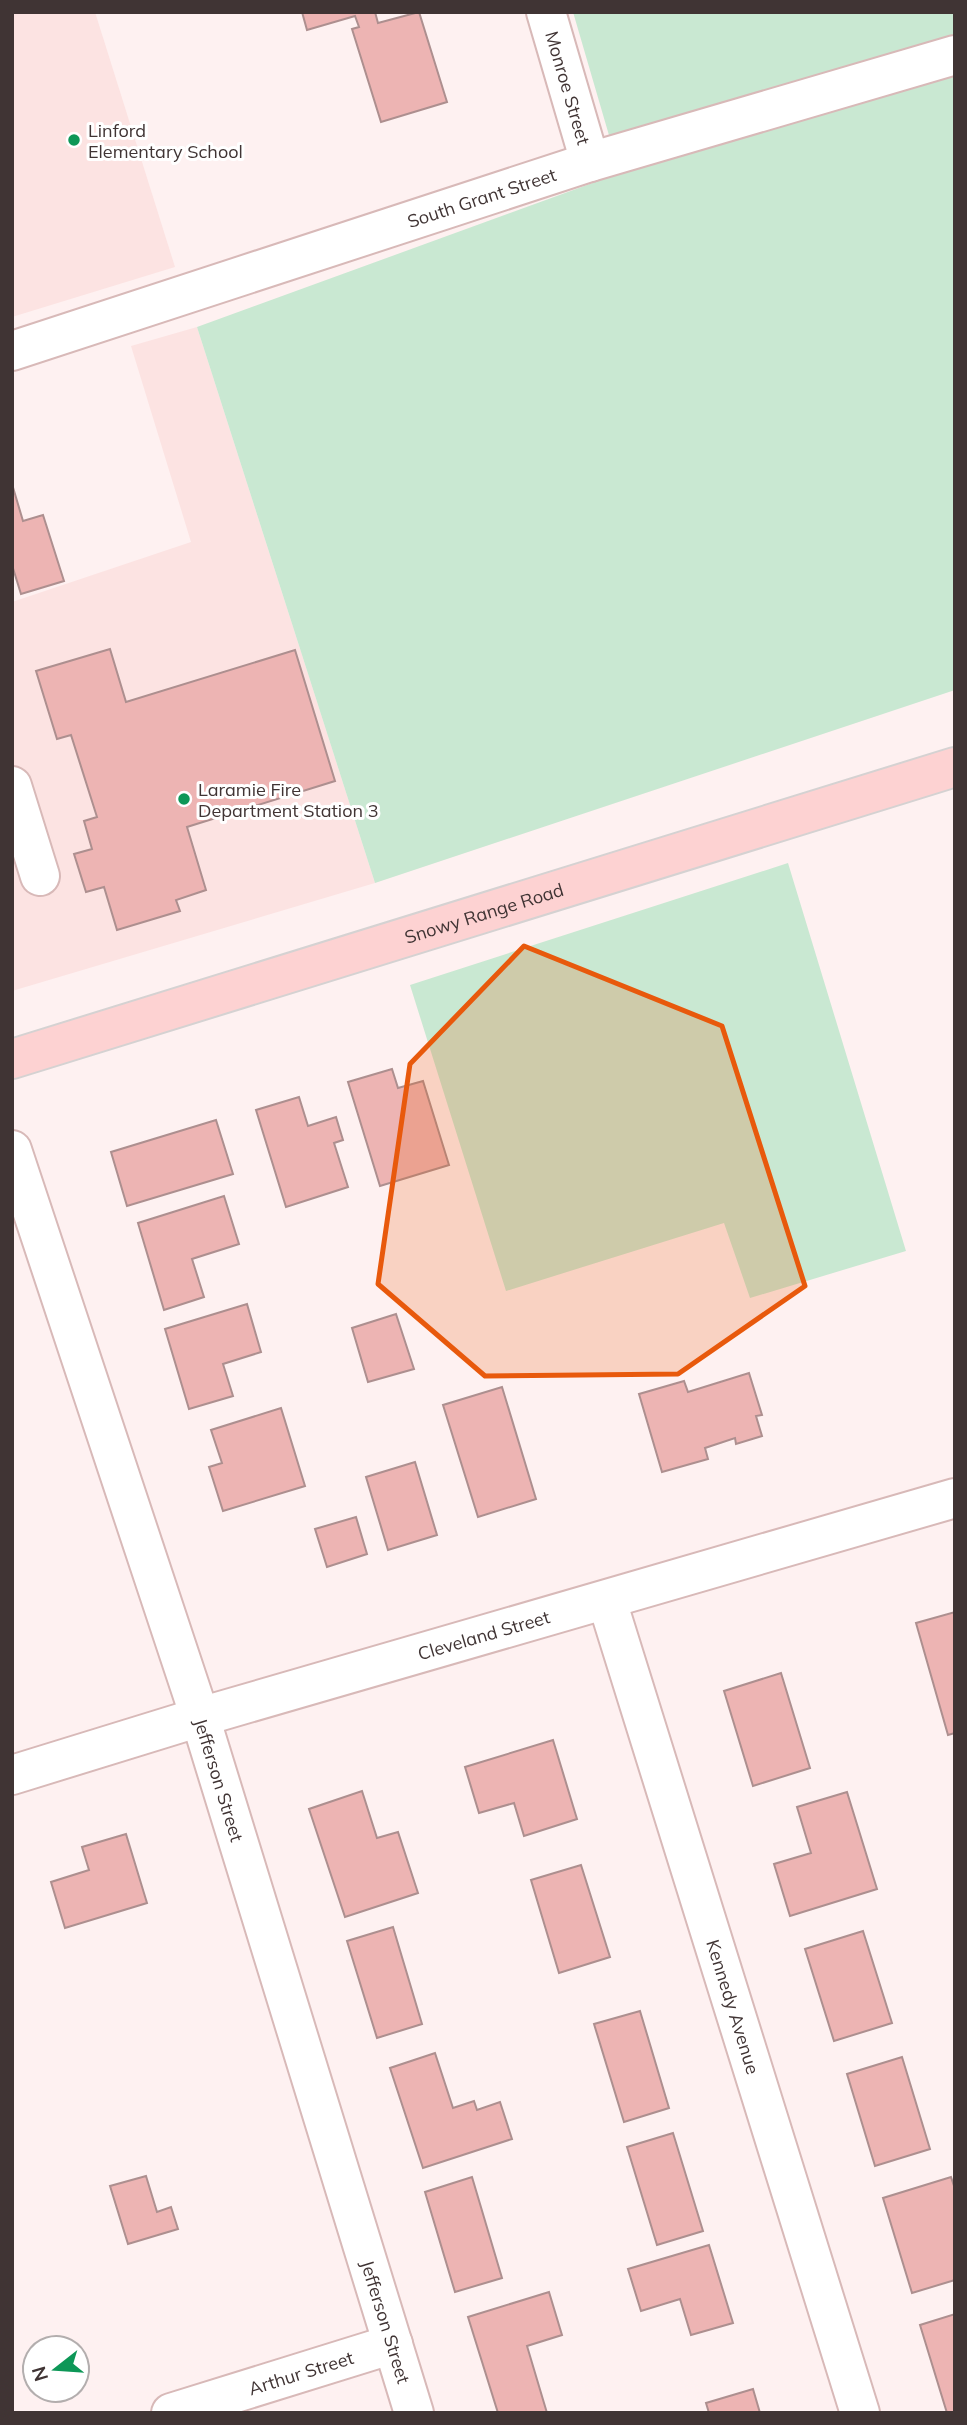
<svg xmlns="http://www.w3.org/2000/svg" width="967" height="2425" font-family="Mulish,sans-serif">
	<style>
		.built { fill: #fce3e2 }
		.green { fill: #c9e8d2 }
		.building { fill: #edb4b3; stroke: #ad8f8f; stroke-width: 2 }
		.lines { fill: none; stroke-linecap: round; stroke-linejoin: round }
		.minor-casing { stroke: #d8b9b8; stroke-width: 42 }
		.major-casing { stroke: #d5d2d2; stroke-width: 42 }
		.minor { stroke: #fff; stroke-width: 38 }
		.major { stroke: #fdd2d2; stroke-width: 38 }
		.marked { fill: #e8590c; fill-opacity: 0.2; stroke: #e8590c; stroke-width: 5; stroke-linejoin: round }
		.poi-dot { fill: #0d9757; stroke: #fff; stroke-width: 2.5 }
		.labels { text-anchor: middle; dominant-baseline: central; stroke-width: 6; stroke-linejoin: round; paint-order: stroke }
		.street-label { font-size: 18px; fill: #403434; stroke: #fff }
		.poi-label { font-size: 18px; fill: #403434; stroke: #fff; text-anchor: start }
	</style>
	<rect width="100%" height="100%" fill="#fef1f1"/>
	<g class="built">
		<polygon points="12,12 95,12 175,267 12,317"/>
		<polygon points="197,327 375,883 12,991 12,602 191,542 131,346"/>
	</g>
	<g class="green">
		<polygon points="573,12 955,12 955,690 375,883 197,327 620,173"/>
		<polygon points="788,863 906,1251 750,1298 724,1223 506,1291 410,985"/>
	</g>
	<g class="building">
		<polygon points="302,12 375,12 378,23 419,12 447,102 381,122 352,29 359,27 355,16 307,30"/>
		<polygon points="12,484 23,521 43,515 64,581 21,594 12,565"/>
		<polygon points="110,649 126,702 295,650 335,781 187,827 206,890 176,900 180,911 117,930 104,887 86,892 74,854 92,849 84,821 97,817 71,735 57,739 36,671"/>
		<polygon points="392,1069 398,1088 423,1081 449,1165 380,1186 348,1082"/>
		<polygon points="299,1097 308,1126 336,1117 343,1140 334,1143 348,1187 286,1207 256,1110"/>
		<polygon points="216,1120 233,1174 127,1206 111,1152"/>
		<polygon points="224,1196 239,1244 192,1259 204,1297 164,1310 138,1223"/>
		<polygon points="247,1304 261,1352 223,1364 233,1396 189,1409 165,1329"/>
		<polygon points="396,1314 414,1369 368,1382 352,1328"/>
		<polygon points="749,1373 762,1415 756,1416 762,1436 736,1444 735,1438 705,1448 708,1459 662,1472 639,1394 684,1381 688,1392"/>
		<polygon points="502,1387 536,1499 478,1517 443,1405"/>
		<polygon points="281,1408 305,1486 223,1511 209,1467 222,1463 211,1430"/>
		<polygon points="415,1462 437,1535 388,1550 366,1477"/>
		<polygon points="356,1517 367,1554 327,1567 315,1529"/>
		<polygon points="955,1612 955,1733 948,1735 916,1623"/>
		<polygon points="781,1673 810,1768 753,1786 724,1691"/>
		<polygon points="553,1740 577,1819 524,1836 514,1803 479,1813 465,1767"/>
		<polygon points="362,1791 377,1838 398,1832 418,1893 345,1917 309,1809"/>
		<polygon points="847,1792 877,1889 790,1916 774,1864 811,1853 797,1807"/>
		<polygon points="126,1834 147,1903 65,1928 51,1882 89,1870 82,1847"/>
		<polygon points="581,1865 610,1957 559,1973 531,1880"/>
		<polygon points="393,1927 422,2024 377,2038 347,1941"/>
		<polygon points="863,1931 892,2023 834,2041 805,1949"/>
		<polygon points="640,2011 669,2108 624,2122 594,2024"/>
		<polygon points="435,2053 453,2108 474,2101 477,2110 500,2102 512,2139 423,2168 390,2068"/>
		<polygon points="902,2057 930,2149 875,2166 847,2074"/>
		<polygon points="673,2133 703,2231 657,2245 627,2147"/>
		<polygon points="146,2176 157,2212 171,2207 178,2229 128,2244 110,2186"/>
		<polygon points="472,2177 502,2278 455,2292 425,2192"/>
		<polygon points="951,2177 955,2189 955,2280 912,2293 883,2198"/>
		<polygon points="709,2245 733,2323 691,2335 680,2299 641,2311 628,2269"/>
		<polygon points="549,2292 562,2335 527,2346 547,2413 498,2413 468,2317"/>
		<polygon points="955,2314 955,2413 947,2413 920,2325"/>
		<polygon points="753,2389 760,2413 709,2413 706,2403"/>
	</g>
	<g class="lines">
		<g class="minor-casing">
			<g id="minor">
				<path id="s1" d="M546 12 590 162"/>
				<path id="s2" d="M12 351 590 162 955 55"/>
				<polyline points="12,786 40,876"/>
				<path id="s3" d="M12 1150 200 1717 414 2413"/>
				<path id="s4" d="M607 1601 860 2413"/>
				<path id="s5" d="M12 1775 200 1717 955 1498"/>
				<path id="s6" d="M171 2413 393 2344"/>
			</g>
		</g>
		<g class="major-casing">
			<g id="major">
				<path id="s7" d="M12 1059 955 767"/>
			</g>
		</g>
		<use href="#minor" class="minor"/>
		<use href="#major" class="major"/>
	</g>
	<path class="marked" d="M524 946 722 1026 805 1286 678 1374 485 1376 378 1284 410 1064Z"/>
	<g class="poi-dot">
		<circle cx="74" cy="140" r="7"/>
		<circle cx="184" cy="799" r="7"/>
	</g>
	<g class="labels">
		<g class="street-label">
			<text stroke="none"><textPath href="#s1" startOffset="79">Monroe Street</textPath></text>
			<text stroke="none"><textPath href="#s2" startOffset="494">South Grant Street</textPath></text>
			<text stroke="none"><textPath href="#s7" startOffset="494">Snowy Range Road</textPath></text>
			<text stroke="none"><textPath href="#s5" startOffset="492">Cleveland Street</textPath></text>
			<text stroke="none"><textPath href="#s3" startOffset="663">Jefferson Street</textPath></text>
			<text stroke="none"><textPath href="#s4" startOffset="425">Kennedy Avenue</textPath></text>
			<text stroke="none"><textPath href="#s3" startOffset="1230">Jefferson Street</textPath></text>
			<text stroke="none"><textPath href="#s6" startOffset="136">Arthur Street</textPath></text>
		</g>
		<g class="poi-label">
			<text x="88" y="130">Linford<tspan x="88" dy="21">Elementary School</tspan></text>
			<text x="198" y="789">Laramie Fire<tspan x="198" dy="21">Department Station 3</tspan></text>
		</g>
	</g>
	<rect width="967" height="2425" fill="none" stroke="#403434" stroke-width="28"/>
	<g transform="translate(56 2369) rotate(253)"><circle r="33" fill="#ffffff" stroke="#b3aeae" stroke-width="2"/>
	<path d="M0-5L12 26L0 18L-12 26Z" fill="#0d9757"/>
	<text y="-10" font-size="19" font-weight="bold" text-anchor="middle" fill="#403434">N</text>
	</g>
</svg>
